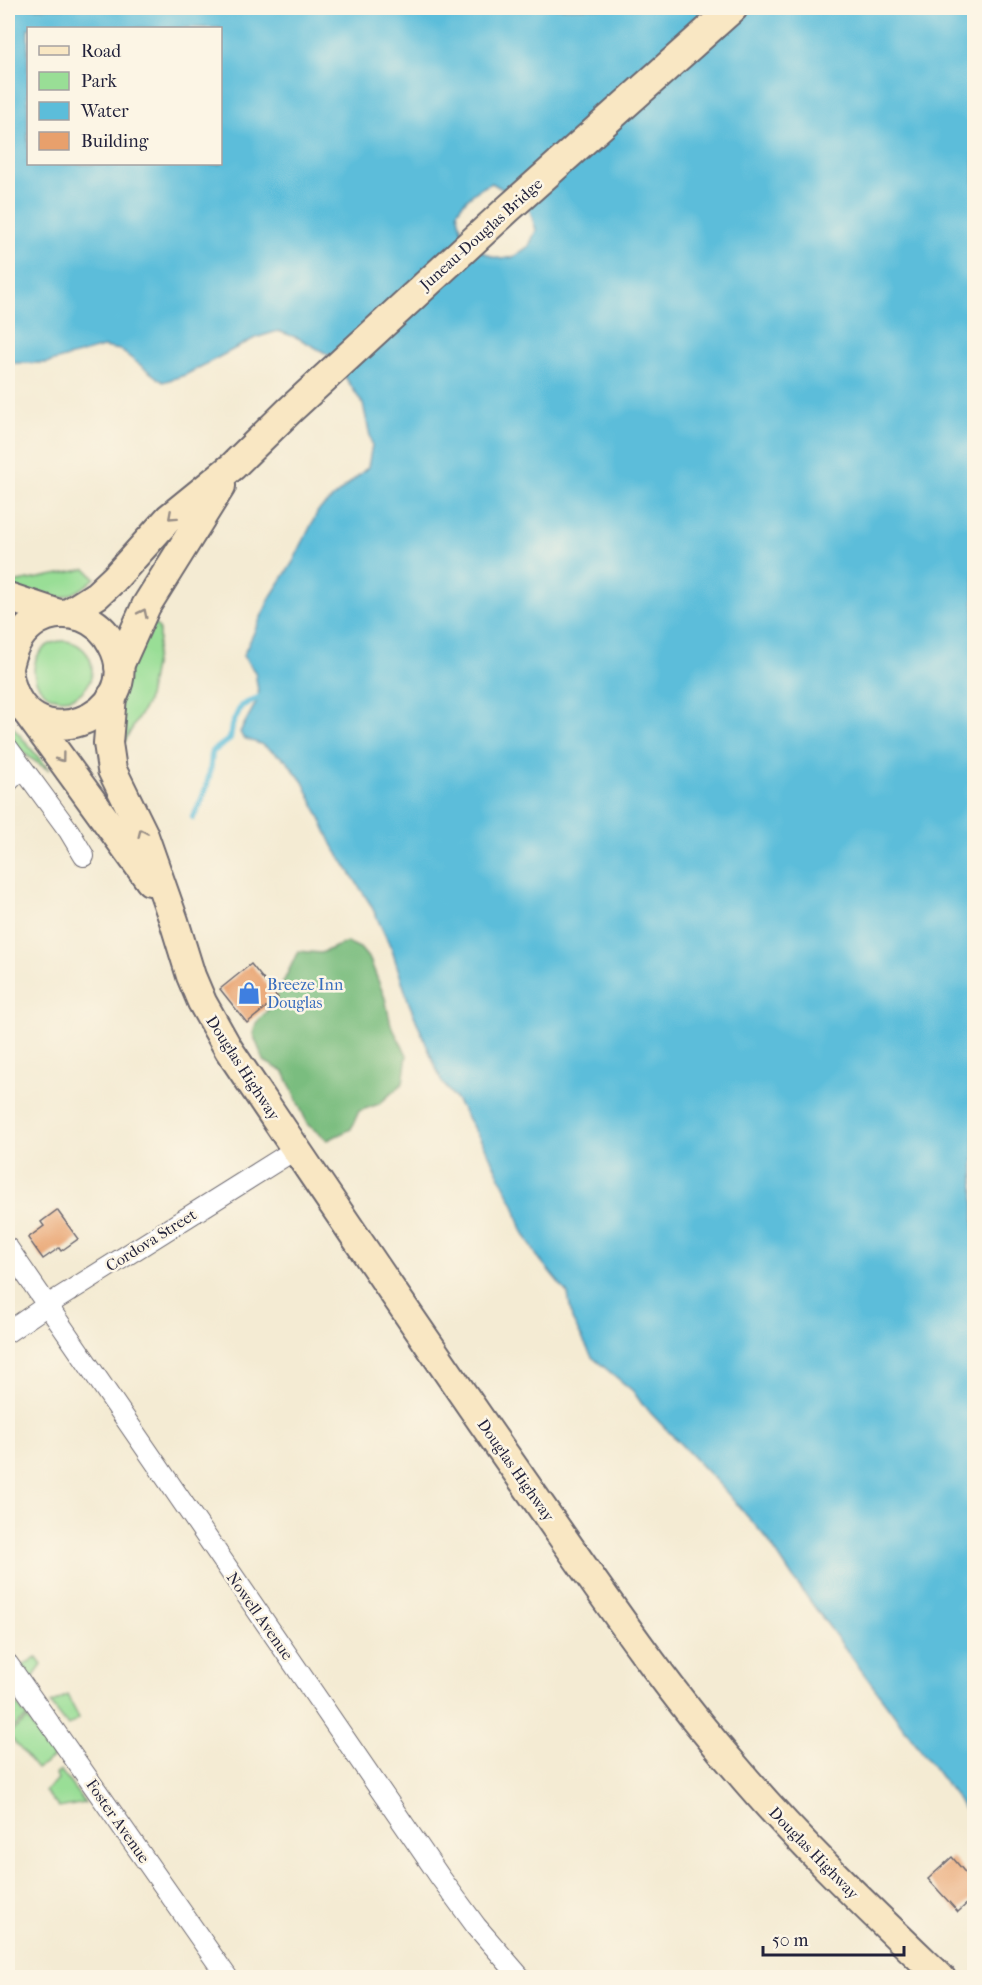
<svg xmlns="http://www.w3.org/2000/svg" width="982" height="1985" font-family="'IM FELL French Canon',serif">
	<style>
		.green { fill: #99de96; stroke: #5e8068; stroke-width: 1.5 }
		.forest { fill: #7abd7f; stroke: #4e705d; stroke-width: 1.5 }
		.water { fill: #5cbdda; stroke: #3f708a; stroke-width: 1.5; fill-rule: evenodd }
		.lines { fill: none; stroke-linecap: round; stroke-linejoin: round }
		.stream { stroke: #5cbdda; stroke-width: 6 }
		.building { fill: #e8a06c }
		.street-casing { stroke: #6c6870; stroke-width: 22 }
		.secondary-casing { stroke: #6c6870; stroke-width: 32 }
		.street { stroke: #fff; stroke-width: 20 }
		.secondary { stroke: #f9e7c3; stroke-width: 28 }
		.oneway { stroke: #988e86 }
		.labels { text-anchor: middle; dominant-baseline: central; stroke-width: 5; stroke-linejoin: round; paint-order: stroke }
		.street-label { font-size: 16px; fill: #22223b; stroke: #fcf5e5 }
		.shop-label { font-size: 16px; fill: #366cbe; stroke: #fcf5e5; text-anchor: start }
	</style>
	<rect width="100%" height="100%" fill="#fcf5e5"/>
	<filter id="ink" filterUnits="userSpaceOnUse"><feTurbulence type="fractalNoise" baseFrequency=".0167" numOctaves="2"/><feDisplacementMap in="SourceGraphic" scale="12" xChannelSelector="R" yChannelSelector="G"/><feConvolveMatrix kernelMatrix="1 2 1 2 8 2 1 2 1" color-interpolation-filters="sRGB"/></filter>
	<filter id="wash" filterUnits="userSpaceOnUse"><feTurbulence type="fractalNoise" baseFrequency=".008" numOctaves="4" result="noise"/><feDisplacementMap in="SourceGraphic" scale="24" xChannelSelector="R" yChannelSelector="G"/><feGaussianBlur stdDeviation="1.35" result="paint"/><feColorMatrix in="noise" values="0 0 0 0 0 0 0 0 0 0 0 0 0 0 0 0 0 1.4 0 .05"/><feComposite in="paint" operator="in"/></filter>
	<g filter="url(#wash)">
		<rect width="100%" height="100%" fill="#f4ebd3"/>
		<g class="green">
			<path d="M86 569 95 578C78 594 57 603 33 598 26 596 18 590 12 586L13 583Z"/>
			<polygon points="146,617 159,628 159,639 147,703 122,746 114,720"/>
			<circle cx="63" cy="670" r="29"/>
			<path d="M8 721 49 770C29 758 8 746 8 721Z"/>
			<polygon points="36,1657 42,1665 32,1679 22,1666"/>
			<polygon points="8,1694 27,1717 8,1731"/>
			<polygon points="67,1695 79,1718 68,1726 51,1704"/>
			<polygon points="28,1719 54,1757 37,1769 8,1734"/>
			<polygon points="61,1771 85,1803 59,1808 45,1791 58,1780 56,1774"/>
		</g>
		<polygon class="forest" points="347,942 360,948 370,960 385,998 391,1025 407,1055 403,1083 379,1104 359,1111 351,1129 328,1140 308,1125 284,1072 264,1061 253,1034 256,1023 266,1012 280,989 298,951 321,953"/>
		<path class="water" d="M8 8H974V1822L793 1578 768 1540 721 1486 642 1404 633 1391 592 1357 572 1319 568 1294 537 1256 522 1230 514 1205 484 1145 457 1101 442 1082 409 1003 392 950 371 905 333 846 303 782 286 760 263 745 243 738 240 732 259 697 255 672 243 656 271 596 293 562 318 511 368 467 372 445 363 404 331 356 298 338 278 331 255 338 185 375 163 382 120 350 103 347 47 363H8ZM28 28H220V164H28ZM492 183 521 200 530 211 536 230 529 246 513 257 502 259 493 257 473 247 462 232 457 212C465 198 478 189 492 183Z"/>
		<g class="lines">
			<path class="stream" d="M193 817C205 796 211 777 212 752L230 739 232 725 241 706 260 697"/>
		</g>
		<g id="blocks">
			<g class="building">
				<polygon points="251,964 278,998 247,1023 220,989"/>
				<polygon points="57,1210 78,1239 61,1251 59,1248 43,1259 28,1238 44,1226 41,1222"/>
				<polygon points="952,1857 974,1883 974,1897 958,1912 928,1879"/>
			</g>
		</g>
	</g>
	<g filter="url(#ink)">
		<use href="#blocks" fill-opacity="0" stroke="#6c6870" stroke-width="1.5"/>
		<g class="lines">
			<g class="street-casing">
				<g id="street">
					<polyline points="8,748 69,831 84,856"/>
					<polyline points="8,782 22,768"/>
					<polyline points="8,1248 440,1877 476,1926 521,1978"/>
					<polyline points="8,1332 46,1306 296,1149"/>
					<polyline points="8,1664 228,1978"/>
				</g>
			</g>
			<g class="secondary-casing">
				<g id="secondary">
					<polyline points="8,597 59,614"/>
					<polyline points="67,614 97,595 114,579 169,518 233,466 290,410 508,209 733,8"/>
					<polyline points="119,666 146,606 221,486"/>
					<path d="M8 668C14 631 43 604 82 617 95 622 106 632 112 644 152 717 21 769 8 670"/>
					<path d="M112 696 108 743 112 770 143 833 174 921 191 976 202 1002 229 1050C331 1201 433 1353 538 1502 601 1592 663 1684 735 1767 798 1842 870 1910 941 1978"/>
					<polyline points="27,712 150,881"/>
				</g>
			</g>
			<use href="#street" class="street"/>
			<use href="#secondary" class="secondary"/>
		</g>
		<defs><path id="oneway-chevron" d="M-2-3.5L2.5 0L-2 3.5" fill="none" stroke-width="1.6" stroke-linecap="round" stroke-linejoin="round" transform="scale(1.5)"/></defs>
		<g class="oneway">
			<use href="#oneway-chevron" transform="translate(172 516) rotate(138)"/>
			<use href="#oneway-chevron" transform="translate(143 613) rotate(-64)"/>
			<use href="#oneway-chevron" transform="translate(61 758) rotate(53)"/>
			<use href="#oneway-chevron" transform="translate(142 833) rotate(-114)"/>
		</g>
	</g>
	<defs>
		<g id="shop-bare" transform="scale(1.8)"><path d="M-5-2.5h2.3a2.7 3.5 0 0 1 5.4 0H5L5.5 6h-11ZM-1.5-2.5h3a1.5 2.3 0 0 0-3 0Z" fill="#3f7fe0" stroke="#fcf5e5" stroke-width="2.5" paint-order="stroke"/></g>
	</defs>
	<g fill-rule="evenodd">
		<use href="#shop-bare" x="249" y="993"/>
	</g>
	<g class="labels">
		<g class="street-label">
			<text transform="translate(481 234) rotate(-42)">Juneau-Douglas Bridge</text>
			<text transform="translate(243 1068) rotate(57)">Douglas Highway</text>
			<text transform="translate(151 1240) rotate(-32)">Cordova Street</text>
			<text transform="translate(516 1470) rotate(55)">Douglas Highway</text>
			<text transform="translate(260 1616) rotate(55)">Nowell Avenue</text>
			<text transform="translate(118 1821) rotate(55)">Foster Avenue</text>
			<text transform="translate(814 1853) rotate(46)">Douglas Highway</text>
		</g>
		<g class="shop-label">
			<text x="267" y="984">Breeze Inn<tspan x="267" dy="18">Douglas</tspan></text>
		</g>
	</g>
	<rect width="982" height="1985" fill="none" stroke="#fcf5e5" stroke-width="30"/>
	<rect x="27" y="27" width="195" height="138" fill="#fcf5e5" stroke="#a5a1a1" stroke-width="1.5"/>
	<rect x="39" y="46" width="30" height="9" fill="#f9e7c3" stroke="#a5a1a1" stroke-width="1.5"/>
	<text x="81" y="57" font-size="18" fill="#22223b">Road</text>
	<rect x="39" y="72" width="30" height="18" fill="#99de96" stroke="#a5a1a1" stroke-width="1.5"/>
	<text x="81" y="87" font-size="18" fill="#22223b">Park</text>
	<rect x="39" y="102" width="30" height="18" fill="#5cbdda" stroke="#a5a1a1" stroke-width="1.5"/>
	<text x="81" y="117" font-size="18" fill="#22223b">Water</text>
	<rect x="39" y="132" width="30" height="18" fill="#e8a06c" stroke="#a5a1a1" stroke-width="1.5"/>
	<text x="81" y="147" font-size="18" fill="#22223b">Building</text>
	<path d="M763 1946v9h141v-9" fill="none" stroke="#22223b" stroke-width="3"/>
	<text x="772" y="1946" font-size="18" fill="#22223b" stroke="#fcf5e5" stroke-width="4.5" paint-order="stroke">50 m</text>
</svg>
